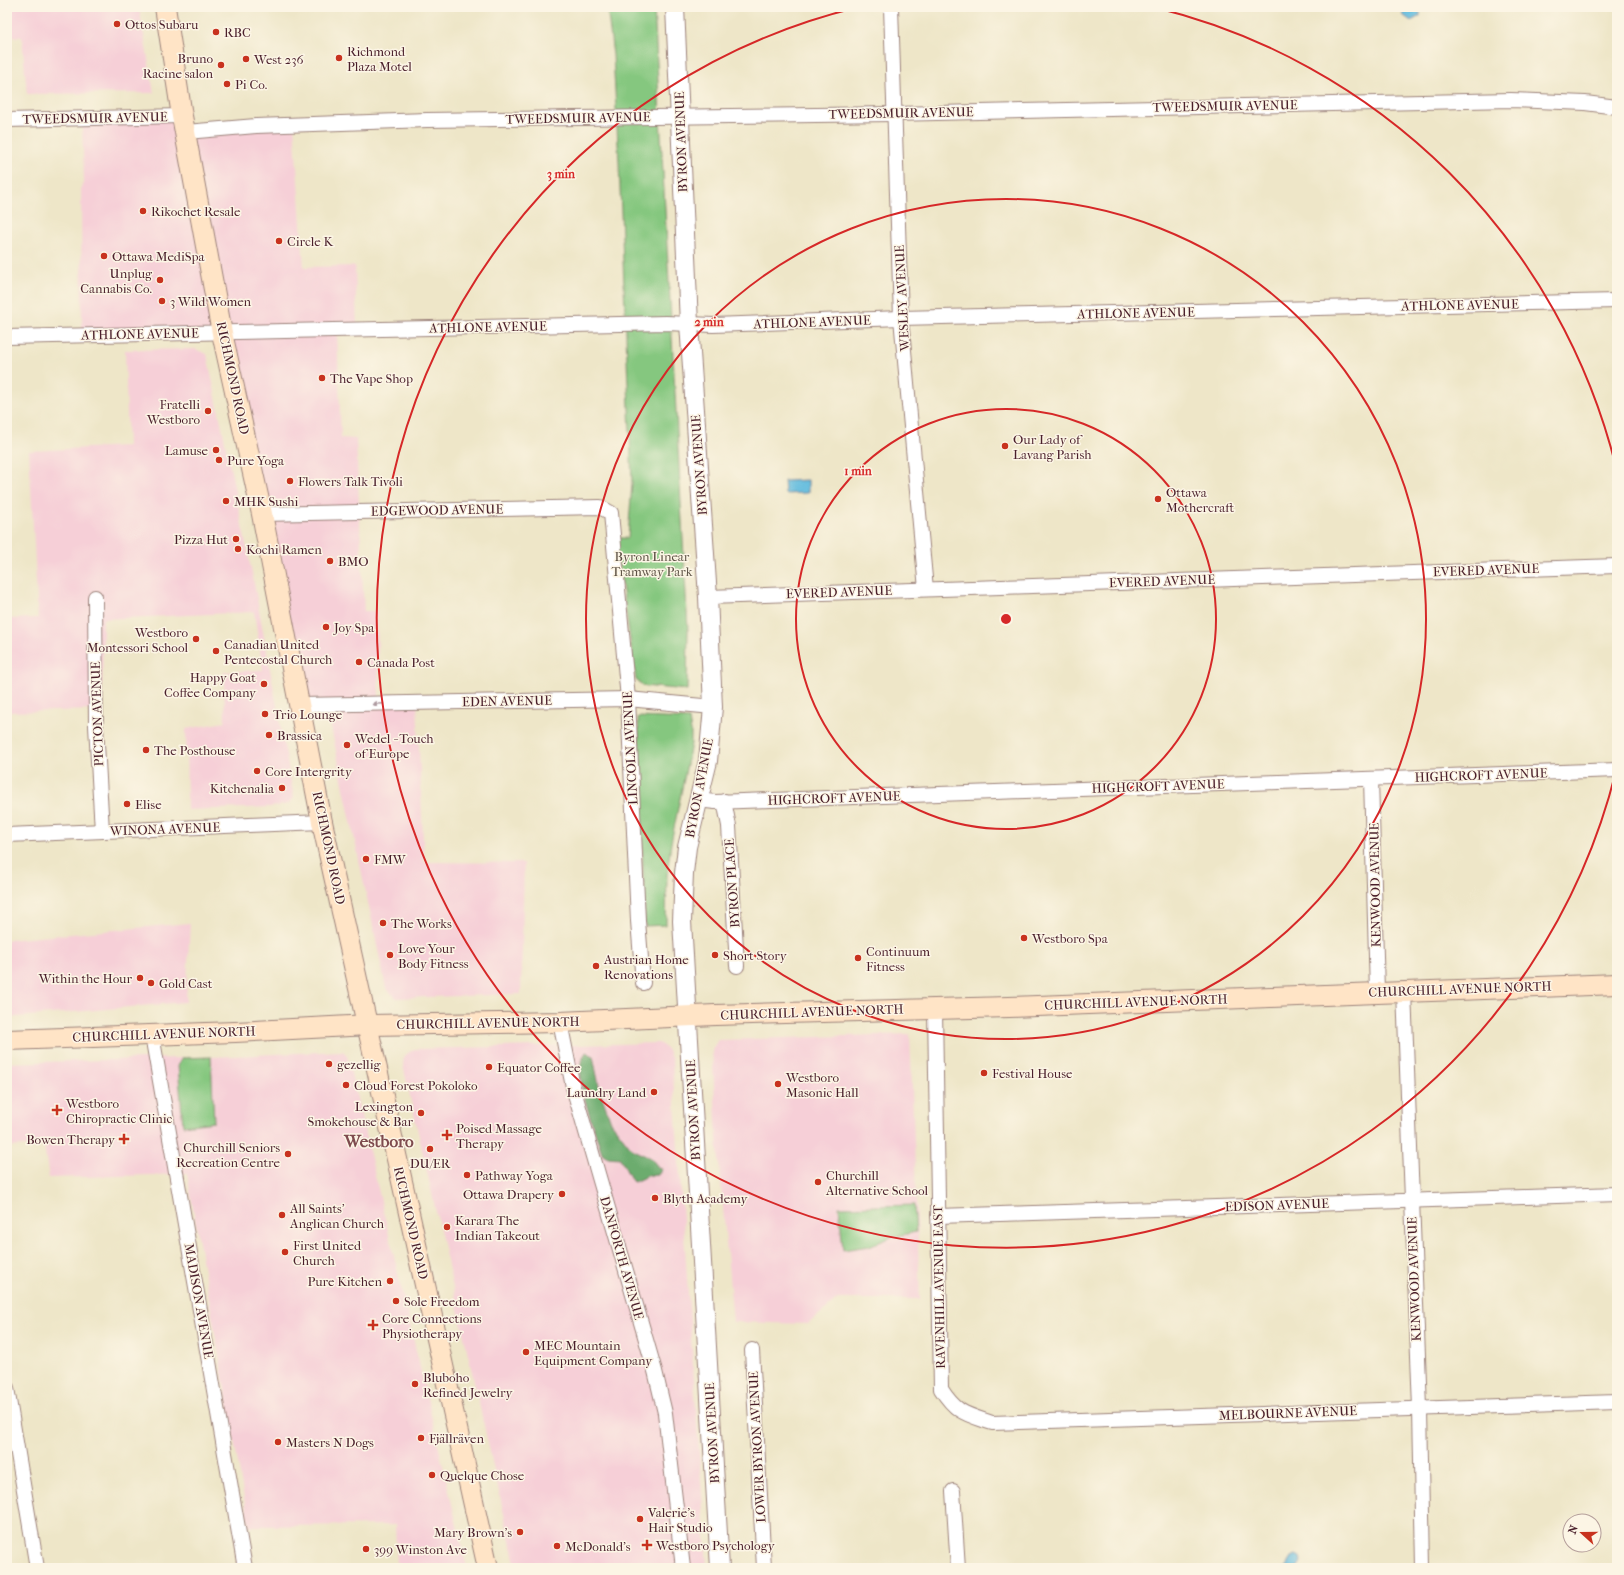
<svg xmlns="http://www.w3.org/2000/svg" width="1624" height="1575" font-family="'IM FELL French Canon',serif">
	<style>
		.built { fill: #f6cfd7 }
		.green { fill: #85c77f; stroke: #687355 }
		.forest { fill: #6cac6e; stroke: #5b664c }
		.water { fill: #61bbde; stroke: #566d84 }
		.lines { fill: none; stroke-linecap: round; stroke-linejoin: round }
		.minor-casing { stroke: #9c827a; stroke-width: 16 }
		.tertiary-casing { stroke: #9c827a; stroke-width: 20 }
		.secondary-casing { stroke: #9c827a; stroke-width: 22 }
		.minor { stroke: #fff; stroke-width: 14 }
		.tertiary { stroke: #fff; stroke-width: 18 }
		.secondary { stroke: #ffe4c6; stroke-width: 20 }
		.oneway { fill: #ae9aa0 }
		.ring { fill: none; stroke: #d62828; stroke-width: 2 }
		.poi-dot { fill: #c8321e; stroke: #fcf5e5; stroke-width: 1.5 }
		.labels { text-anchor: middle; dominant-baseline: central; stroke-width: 3; stroke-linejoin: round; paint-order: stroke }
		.poi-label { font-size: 13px; fill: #4a1f2b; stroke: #fcf5e5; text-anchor: start }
		.street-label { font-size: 13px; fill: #4a1f2b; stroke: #fcf5e5 }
		.park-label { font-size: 13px; fill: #5c5144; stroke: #fcf5e5 }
		.district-label { font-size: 17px; font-weight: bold; fill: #7e4b4e; stroke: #fcf5e5 }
		.centre { fill: #d62828; stroke: #fcf5e5; stroke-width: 2 }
		.ring-label { font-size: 12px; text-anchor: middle; font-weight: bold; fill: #d62828; stroke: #fcf5e5; stroke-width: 3; stroke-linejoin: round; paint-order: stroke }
	</style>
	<rect width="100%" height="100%" fill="#fcf5e5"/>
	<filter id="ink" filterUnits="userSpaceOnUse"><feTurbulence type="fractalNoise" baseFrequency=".025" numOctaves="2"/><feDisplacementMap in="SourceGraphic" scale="8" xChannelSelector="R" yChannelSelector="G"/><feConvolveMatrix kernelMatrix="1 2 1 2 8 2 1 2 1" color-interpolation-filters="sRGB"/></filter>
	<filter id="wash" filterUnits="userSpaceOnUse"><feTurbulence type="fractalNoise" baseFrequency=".012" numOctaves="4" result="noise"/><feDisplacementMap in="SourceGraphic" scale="16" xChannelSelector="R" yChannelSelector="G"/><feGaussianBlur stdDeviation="0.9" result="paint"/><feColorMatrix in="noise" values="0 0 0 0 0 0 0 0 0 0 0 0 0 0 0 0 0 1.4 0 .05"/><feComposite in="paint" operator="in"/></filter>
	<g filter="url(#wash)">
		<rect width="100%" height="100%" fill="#eee6c8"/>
		<g class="built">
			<polygon points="7,7 139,7 154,93 27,94 22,37 7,36"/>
			<polygon points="182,116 186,132 294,125 304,267 355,266 357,330 337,330 341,438 356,439 364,611 377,611 379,704 417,702 424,862 524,863 521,994 396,998 386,988 327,708 300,705 222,333 82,336 81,187 84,182 82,119"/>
			<polygon points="195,349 207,354 254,583 294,798 288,804 272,807 187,810 186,729 225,722 224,672 263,670 254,612 103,619 102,710 7,712 7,619 38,618 29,451 128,446 125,350"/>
			<polygon points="190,923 186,1002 7,1018 7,940"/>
			<polygon points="910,1034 920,1299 838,1299 808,1324 733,1322 717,1138 712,1049 718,1040"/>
			<polygon points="659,1043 667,1049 672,1060 707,1568 516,1568 403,1065 404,1056 414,1049"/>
			<polygon points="343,1051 347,1056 467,1568 397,1568 395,1525 249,1526 187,1174 49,1178 44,1145 7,1147 7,1063 211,1057"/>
		</g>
		<g class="green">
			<polygon points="607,7 654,7 688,631 687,690 643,686 636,680 615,538 628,538 632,483 619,163 613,55"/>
			<polygon points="638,717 689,719 691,731 691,744 671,843 667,875 666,925 645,926"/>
			<polygon points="211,1057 214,1122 183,1126 178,1065 182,1058"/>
			<polygon points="914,1205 916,1232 892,1237 869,1246 843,1250 839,1207"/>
		</g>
		<path class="forest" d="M586 1052 593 1056 600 1091 611 1122 632 1149 651 1158 658 1167 662 1169 658 1175 647 1176 634 1182 632 1181 620 1158 607 1157 602 1153C595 1131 577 1085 581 1064 582 1060 584 1056 586 1052Z"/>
		<g class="water">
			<polygon points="1403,7 1420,7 1420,16 1411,21 1403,15"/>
			<polygon points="808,480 808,493 785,494 784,481"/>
			<polygon points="1296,1556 1300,1558 1301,1562 1297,1568 1285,1568 1291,1558"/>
		</g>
	</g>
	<g filter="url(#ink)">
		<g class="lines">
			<g class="minor-casing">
				<g id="minor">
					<polyline points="891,7 901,318 926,589"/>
					<polyline points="7,120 182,116"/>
					<polyline points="186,132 256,126 427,120 894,114 1511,100 1585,103 1617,107"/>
					<polyline points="7,337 666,323 713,325 901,318 1617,301"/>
					<polyline points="262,514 600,507 611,513 628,699 638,921 643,983"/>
					<polyline points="95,597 96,726 102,831"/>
					<polyline points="708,597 1617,566"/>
					<polyline points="300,705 628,699 713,707"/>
					<polyline points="1371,779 1377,992"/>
					<polyline points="698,800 715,802 1617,770"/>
					<polyline points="724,801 729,826 737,966"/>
					<polyline points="7,835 322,822"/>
					<polyline points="1404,991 1420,1408 1423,1568"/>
					<path d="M935 1009 941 1389C957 1414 966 1414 992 1423L1617 1402"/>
					<polyline points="560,1022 573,1087 655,1371 665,1413 683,1568"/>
					<polyline points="152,1035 245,1568"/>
					<polyline points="938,1216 1617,1194"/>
					<polyline points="752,1350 764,1568"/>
					<polyline points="7,1388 37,1568"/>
					<polyline points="953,1491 958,1568"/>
				</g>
			</g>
			<g class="tertiary-casing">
				<polyline id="tertiary" points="675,7 689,324 708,597 713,707 708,761 687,847 684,873 682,921 720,1568"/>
			</g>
			<g class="secondary-casing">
				<g id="secondary">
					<polyline points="165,7 182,116 222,333 262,514 322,822 488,1568"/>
					<polyline points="7,1040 235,1032 369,1025 560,1022 715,1015 1009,1007 1617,984"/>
				</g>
			</g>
			<use href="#minor" class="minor"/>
			<use href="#tertiary" class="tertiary"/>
			<use href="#secondary" class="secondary"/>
		</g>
		<defs><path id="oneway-solid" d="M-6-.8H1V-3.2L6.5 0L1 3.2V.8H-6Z"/></defs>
		<use class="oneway" href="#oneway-solid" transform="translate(378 704) rotate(178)"/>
	</g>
	<g class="ring">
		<circle cx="1006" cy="619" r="210"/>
		<circle cx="1006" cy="619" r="420"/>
		<path d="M1616 771A629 629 0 1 1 859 7M1153 7A629 629 0 0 1 1616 467"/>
	</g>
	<g class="poi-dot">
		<circle cx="117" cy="24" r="4"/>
		<circle cx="216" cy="32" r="4"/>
		<circle cx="339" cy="58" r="4"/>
		<circle cx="246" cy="59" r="4"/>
		<circle cx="221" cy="65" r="4"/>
		<circle cx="227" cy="84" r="4"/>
		<circle cx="143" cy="211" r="4"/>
		<circle cx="279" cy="241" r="4"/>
		<circle cx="104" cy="256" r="4"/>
		<circle cx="160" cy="280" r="4"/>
		<circle cx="162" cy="301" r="4"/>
		<circle cx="322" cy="378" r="4"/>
		<circle cx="208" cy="411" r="4"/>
		<circle cx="1005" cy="446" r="4"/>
		<circle cx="216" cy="450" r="4"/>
		<circle cx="219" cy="460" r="4"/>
		<circle cx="290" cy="481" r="4"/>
		<circle cx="1158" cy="499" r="4"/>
		<circle cx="226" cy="501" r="4"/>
		<circle cx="236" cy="539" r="4"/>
		<circle cx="238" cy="549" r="4"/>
		<circle cx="330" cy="561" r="4"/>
		<circle cx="326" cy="627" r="4"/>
		<circle cx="196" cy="639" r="4"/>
		<circle cx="216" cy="651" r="4"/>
		<circle cx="359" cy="662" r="4"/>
		<circle cx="264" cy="684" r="4"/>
		<circle cx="265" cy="714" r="4"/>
		<circle cx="269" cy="735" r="4"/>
		<circle cx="347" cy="745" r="4"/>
		<circle cx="146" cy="750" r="4"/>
		<circle cx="257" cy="771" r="4"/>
		<circle cx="282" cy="788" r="4"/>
		<circle cx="127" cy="804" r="4"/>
		<circle cx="366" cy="859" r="4"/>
		<circle cx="383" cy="923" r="4"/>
		<circle cx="1024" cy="938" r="4"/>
		<circle cx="390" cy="955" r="4"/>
		<circle cx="715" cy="955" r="4"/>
		<circle cx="858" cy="958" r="4"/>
		<circle cx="596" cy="966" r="4"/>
		<circle cx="140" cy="978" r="4"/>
		<circle cx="151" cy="983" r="4"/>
		<circle cx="329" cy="1064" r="4"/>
		<circle cx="489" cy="1067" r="4"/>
		<circle cx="984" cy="1073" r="4"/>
		<circle cx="778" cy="1084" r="4"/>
		<circle cx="346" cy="1085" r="4"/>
		<circle cx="654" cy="1092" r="4"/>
		<path d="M55 1104h4v4h4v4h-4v4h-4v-4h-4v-4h4z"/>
		<circle cx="421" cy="1113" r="4"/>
		<path d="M445 1129h4v4h4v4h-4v4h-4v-4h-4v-4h4z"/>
		<path d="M122 1133h4v4h4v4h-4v4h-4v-4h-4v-4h4z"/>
		<circle cx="430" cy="1149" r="4"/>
		<circle cx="288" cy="1154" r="4"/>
		<circle cx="467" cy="1175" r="4"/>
		<circle cx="818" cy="1182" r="4"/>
		<circle cx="562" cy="1194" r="4"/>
		<circle cx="655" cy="1198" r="4"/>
		<circle cx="282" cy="1215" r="4"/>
		<circle cx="447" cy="1227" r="4"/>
		<circle cx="285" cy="1252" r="4"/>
		<circle cx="390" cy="1281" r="4"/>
		<circle cx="396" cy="1301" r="4"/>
		<path d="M371 1319h4v4h4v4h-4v4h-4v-4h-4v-4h4z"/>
		<circle cx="526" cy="1352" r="4"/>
		<circle cx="415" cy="1384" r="4"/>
		<circle cx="421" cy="1438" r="4"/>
		<circle cx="278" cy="1442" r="4"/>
		<circle cx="432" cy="1475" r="4"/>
		<circle cx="640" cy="1519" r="4"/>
		<circle cx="520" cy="1532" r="4"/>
		<path d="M645 1539h4v4h4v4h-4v4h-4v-4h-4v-4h4z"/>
		<circle cx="557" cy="1546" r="4"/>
		<circle cx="366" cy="1549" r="4"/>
	</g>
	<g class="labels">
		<g class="poi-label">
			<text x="125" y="24">Ottos Subaru</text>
			<text x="224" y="32">RBC</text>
			<text x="347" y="51">Richmond<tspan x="347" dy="15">Plaza Motel</tspan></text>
			<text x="213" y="58" text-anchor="end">Bruno<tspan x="213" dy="15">Racine salon</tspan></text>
			<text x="254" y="59">West 236</text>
			<text x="235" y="84">Pi Co.</text>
			<text x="151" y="211">Rikochet Resale</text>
			<text x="287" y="241">Circle K</text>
			<text x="112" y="256">Ottawa MediSpa</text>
			<text x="152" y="273" text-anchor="end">Unplug<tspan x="152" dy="15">Cannabis Co.</tspan></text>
			<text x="170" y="301">3 Wild Women</text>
			<text x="330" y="378">The Vape Shop</text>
			<text x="200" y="404" text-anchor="end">Fratelli<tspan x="200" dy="15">Westboro</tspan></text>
			<text x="1013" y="439">Our Lady of<tspan x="1013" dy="15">Lavang Parish</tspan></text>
			<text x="208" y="450" text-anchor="end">Lamuse</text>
			<text x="227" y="460">Pure Yoga</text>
			<text x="298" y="481">Flowers Talk Tivoli</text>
			<text x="1166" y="492">Ottawa<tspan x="1166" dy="15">Mothercraft</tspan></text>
			<text x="234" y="501">MHK Sushi</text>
			<text x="228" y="539" text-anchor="end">Pizza Hut</text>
			<text x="246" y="549">Kochi Ramen</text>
			<text x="338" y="561">BMO</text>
			<text x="334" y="627">Joy Spa</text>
			<text x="188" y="632" text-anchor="end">Westboro<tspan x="188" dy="15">Montessori School</tspan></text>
			<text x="224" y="644">Canadian United<tspan x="224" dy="15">Pentecostal Church</tspan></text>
			<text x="367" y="662">Canada Post</text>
			<text x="256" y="677" text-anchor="end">Happy Goat<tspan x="256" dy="15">Coffee Company</tspan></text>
			<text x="273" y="714">Trio Lounge</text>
			<text x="277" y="735">Brassica</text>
			<text x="355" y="738">Wedel - Touch<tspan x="355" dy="15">of Europe</tspan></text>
			<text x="154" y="750">The Posthouse</text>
			<text x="265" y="771">Core Intergrity</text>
			<text x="274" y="788" text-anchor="end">Kitchenalia</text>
			<text x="135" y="804">Elise</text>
			<text x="374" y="859">FMW</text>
			<text x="391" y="923">The Works</text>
			<text x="1032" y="938">Westboro Spa</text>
			<text x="398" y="948">Love Your<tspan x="398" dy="15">Body Fitness</tspan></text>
			<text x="866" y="951">Continuum<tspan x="866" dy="15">Fitness</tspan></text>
			<text x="723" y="955">Short Story</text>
			<text x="604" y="959">Austrian Home<tspan x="604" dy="15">Renovations</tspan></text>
			<text x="132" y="978" text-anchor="end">Within the Hour</text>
			<text x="159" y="983">Gold Cast</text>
			<text x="337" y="1064">gezellig</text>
			<text x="497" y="1067">Equator Coffee</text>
			<text x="992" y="1073">Festival House</text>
			<text x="786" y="1077">Westboro<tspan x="786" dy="15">Masonic Hall</tspan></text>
			<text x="354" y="1085">Cloud Forest Pokoloko</text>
			<text x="646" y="1092" text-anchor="end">Laundry Land</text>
			<text x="66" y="1103">Westboro<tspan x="66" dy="15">Chiropractic Clinic</tspan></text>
			<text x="413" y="1106" text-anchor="end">Lexington<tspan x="413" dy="15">Smokehouse &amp; Bar</tspan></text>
			<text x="456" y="1128">Poised Massage<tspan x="456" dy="15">Therapy</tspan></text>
			<text x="115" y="1139" text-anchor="end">Bowen Therapy</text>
			<text x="280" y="1147" text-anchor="end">Churchill Seniors<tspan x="280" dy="15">Recreation Centre</tspan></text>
			<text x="430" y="1163" text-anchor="middle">DU/ER</text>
			<text x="475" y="1175">Pathway Yoga</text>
			<text x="826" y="1175">Churchill<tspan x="826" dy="15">Alternative School</tspan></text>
			<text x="554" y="1194" text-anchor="end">Ottawa Drapery</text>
			<text x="663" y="1198">Blyth Academy</text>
			<text x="290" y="1208">All Saints'<tspan x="290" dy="15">Anglican Church</tspan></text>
			<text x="455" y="1220">Karara The<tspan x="455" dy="15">Indian Takeout</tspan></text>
			<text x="293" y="1245">First United<tspan x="293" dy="15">Church</tspan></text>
			<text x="382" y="1281" text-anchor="end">Pure Kitchen</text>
			<text x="404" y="1301">Sole Freedom</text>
			<text x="382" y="1318">Core Connections<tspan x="382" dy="15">Physiotherapy</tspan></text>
			<text x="534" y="1345">MEC Mountain<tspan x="534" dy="15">Equipment Company</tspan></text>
			<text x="423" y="1377">Bluboho<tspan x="423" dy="15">Refined Jewelry</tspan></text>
			<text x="429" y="1438">Fjällräven</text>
			<text x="286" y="1442">Masters N Dogs</text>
			<text x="440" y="1475">Quelque Chose</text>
			<text x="648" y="1512">Valerie's<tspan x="648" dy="15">Hair Studio</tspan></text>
			<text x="512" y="1532" text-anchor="end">Mary Brown's</text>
			<text x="656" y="1545">Westboro Psychology</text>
			<text x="565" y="1546">McDonald's</text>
			<text x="374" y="1549">399 Winston Ave</text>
		</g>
		<g class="street-label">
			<text transform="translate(1225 106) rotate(-1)">TWEEDSMUIR AVENUE</text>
			<text transform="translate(901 113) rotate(-1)">TWEEDSMUIR AVENUE</text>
			<text transform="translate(95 118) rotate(-1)">TWEEDSMUIR AVENUE</text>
			<text transform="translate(578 118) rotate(-1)">TWEEDSMUIR AVENUE</text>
			<text transform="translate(681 142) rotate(-92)">BYRON AVENUE</text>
			<text transform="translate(902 298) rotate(-93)">WESLEY AVENUE</text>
			<text transform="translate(1460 305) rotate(-1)">ATHLONE AVENUE</text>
			<text transform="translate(1136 313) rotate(-1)">ATHLONE AVENUE</text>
			<text transform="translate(812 322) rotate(-2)">ATHLONE AVENUE</text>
			<text transform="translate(488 327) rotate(-1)">ATHLONE AVENUE</text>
			<text transform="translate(140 334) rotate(-1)">ATHLONE AVENUE</text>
			<text transform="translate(233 378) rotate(78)">RICHMOND ROAD</text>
			<text transform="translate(699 465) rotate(-94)">BYRON AVENUE</text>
			<text transform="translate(437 510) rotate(-1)">EDGEWOOD AVENUE</text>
			<text transform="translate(1486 570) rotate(-2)">EVERED AVENUE</text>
			<text transform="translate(1162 581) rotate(-2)">EVERED AVENUE</text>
			<text transform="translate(839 592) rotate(-2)">EVERED AVENUE</text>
			<text transform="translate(507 701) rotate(-1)">EDEN AVENUE</text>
			<text transform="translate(97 714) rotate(-92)">PICTON AVENUE</text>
			<text transform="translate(630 748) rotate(-93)">LINCOLN AVENUE</text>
			<text transform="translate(1481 775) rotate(-2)">HIGHCROFT AVENUE</text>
			<text transform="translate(1158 786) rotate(-2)">HIGHCROFT AVENUE</text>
			<text transform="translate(699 788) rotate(-79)">BYRON AVENUE</text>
			<text transform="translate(834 798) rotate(-2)">HIGHCROFT AVENUE</text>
			<text transform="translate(165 829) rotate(-2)">WINONA AVENUE</text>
			<text transform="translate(329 848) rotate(78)">RICHMOND ROAD</text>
			<text transform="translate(732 883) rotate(-94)">BYRON PLACE</text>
			<text transform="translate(1375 885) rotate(-91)">KENWOOD AVENUE</text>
			<text transform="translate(1460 989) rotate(-2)">CHURCHILL AVENUE NORTH</text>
			<text transform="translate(1136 1002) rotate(-2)">CHURCHILL AVENUE NORTH</text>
			<text transform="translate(812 1012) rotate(-2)">CHURCHILL AVENUE NORTH</text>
			<text transform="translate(488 1023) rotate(-1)">CHURCHILL AVENUE NORTH</text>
			<text transform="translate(164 1034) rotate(-2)">CHURCHILL AVENUE NORTH</text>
			<text transform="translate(693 1110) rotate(-93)">BYRON AVENUE</text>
			<text transform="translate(1277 1205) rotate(-2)">EDISON AVENUE</text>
			<text transform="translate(411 1223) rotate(77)">RICHMOND ROAD</text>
			<text transform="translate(622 1258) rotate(74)">DANFORTH AVENUE</text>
			<text transform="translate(1414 1279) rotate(-92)">KENWOOD AVENUE</text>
			<text transform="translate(939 1287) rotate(-91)">RAVENHILL AVENUE EAST</text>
			<text transform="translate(199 1301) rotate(80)">MADISON AVENUE</text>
			<text transform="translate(1288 1413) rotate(-2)">MELBOURNE AVENUE</text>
			<text transform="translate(712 1433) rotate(-93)">BYRON AVENUE</text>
			<text transform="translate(757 1447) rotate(-93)">LOWER BYRON AVENUE</text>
		</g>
		<g class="park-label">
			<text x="652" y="556">Byron Linear<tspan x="652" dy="15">Tramway Park</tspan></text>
		</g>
		<g class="district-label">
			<text x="379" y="1141">Westboro</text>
		</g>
	</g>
	<circle cx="1006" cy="619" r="6" class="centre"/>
	<g class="ring-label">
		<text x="561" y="178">3 min</text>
		<text x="709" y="326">2 min</text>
		<text x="858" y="475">1 min</text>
	</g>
	<rect width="1624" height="1575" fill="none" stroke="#fcf5e5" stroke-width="24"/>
	<g transform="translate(1582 1533) rotate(291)"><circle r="19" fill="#fcf5e5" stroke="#b59f9b"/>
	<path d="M0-3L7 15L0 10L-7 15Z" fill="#c8321e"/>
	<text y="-6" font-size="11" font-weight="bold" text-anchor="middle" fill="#4a1f2b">N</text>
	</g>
</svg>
